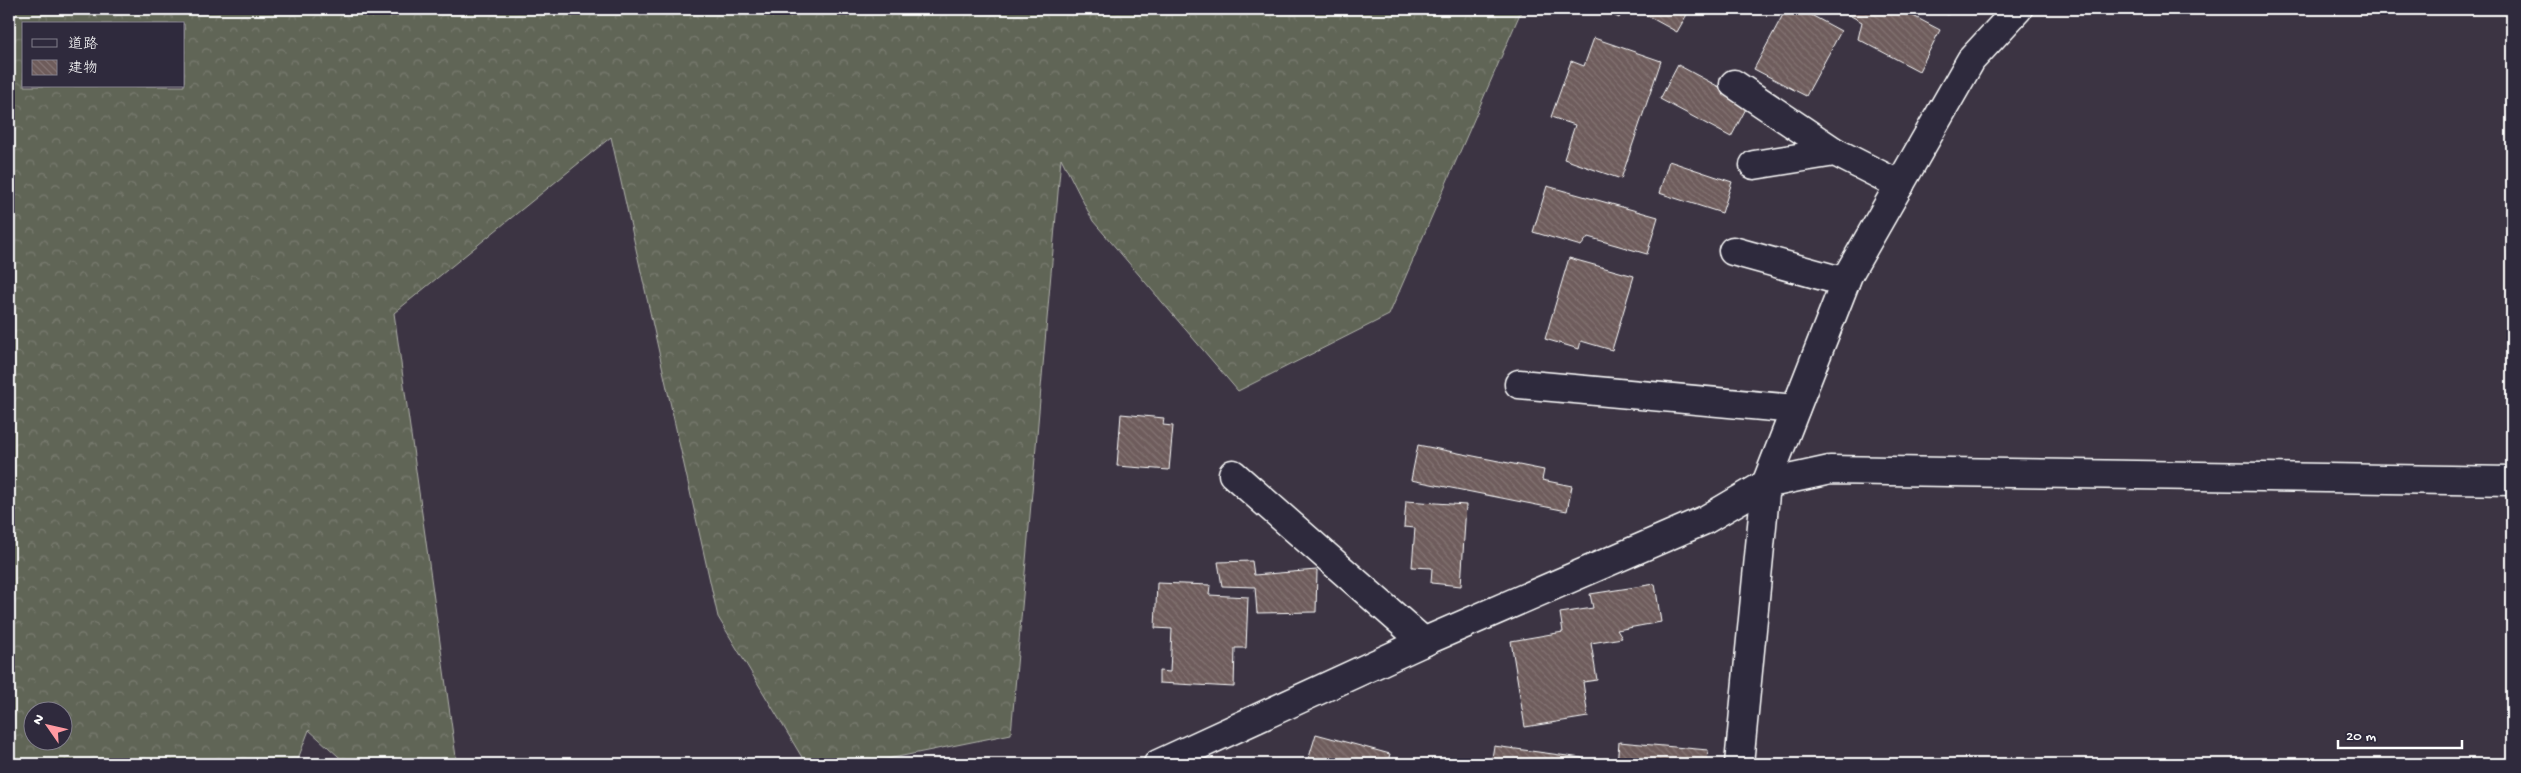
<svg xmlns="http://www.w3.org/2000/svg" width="2521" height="773" font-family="'Gochi Hand','Klee One',sans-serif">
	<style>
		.forest { fill: url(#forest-crowns); stroke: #b0b2ab; fill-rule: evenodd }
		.building { fill: url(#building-back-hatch); stroke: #fff }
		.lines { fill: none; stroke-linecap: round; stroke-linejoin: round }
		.minor-casing { stroke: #fff; stroke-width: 31 }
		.minor { stroke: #2f2a3d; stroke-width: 28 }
	</style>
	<defs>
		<pattern id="forest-crowns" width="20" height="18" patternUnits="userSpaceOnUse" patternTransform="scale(1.25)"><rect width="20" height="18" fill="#616557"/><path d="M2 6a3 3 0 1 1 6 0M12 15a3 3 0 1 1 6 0" fill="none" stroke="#797c70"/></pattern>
		<pattern id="building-back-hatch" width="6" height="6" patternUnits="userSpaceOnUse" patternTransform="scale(1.25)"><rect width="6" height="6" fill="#6e5c5b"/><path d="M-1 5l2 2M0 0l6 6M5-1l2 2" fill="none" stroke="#847474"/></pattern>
	</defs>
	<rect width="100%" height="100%" fill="#3c3443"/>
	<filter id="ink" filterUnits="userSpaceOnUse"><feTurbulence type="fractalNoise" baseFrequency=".02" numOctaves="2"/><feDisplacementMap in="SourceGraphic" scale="10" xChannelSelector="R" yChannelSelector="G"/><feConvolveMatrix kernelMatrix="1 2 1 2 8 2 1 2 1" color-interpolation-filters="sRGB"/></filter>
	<g filter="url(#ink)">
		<path class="forest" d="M9 9H1522L1389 315 1238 391 1093 221 1061 158 1011 734 863 764H806L718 617 611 137 394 313 457 764H347L309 730 296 764H9ZM24 24H184V86H24ZM32 710H62V740H32Z"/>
		<g class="building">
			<polygon points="1602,9 1624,9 1619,18"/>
			<polygon points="1635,9 1690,9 1677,32"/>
			<polygon points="1786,9 1800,9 1841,31 1806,96 1754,69"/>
			<polygon points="1838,9 1900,9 1940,30 1919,71 1858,39 1862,22"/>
			<polygon points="1939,9 1952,9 1948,15"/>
			<polygon points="1594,38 1661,61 1621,179 1564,159 1575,125 1551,117 1571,61 1584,66"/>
			<polygon points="1678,65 1749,103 1731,137 1660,99"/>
			<polygon points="1669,161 1732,182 1722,213 1659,193"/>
			<polygon points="1547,186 1658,217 1647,254 1588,237 1581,246 1533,232"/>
			<polygon points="1569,258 1634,276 1612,350 1581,341 1579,349 1545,339"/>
			<polygon points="1121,414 1164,418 1163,425 1173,426 1169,470 1117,466"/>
			<polygon points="1418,445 1544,470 1542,480 1572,486 1567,511 1411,480"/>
			<polygon points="1406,501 1466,505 1461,586 1431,583 1432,568 1412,567 1415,528 1404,527"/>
			<polygon points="1252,561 1254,575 1317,570 1316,612 1257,613 1255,587 1222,586 1218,562"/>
			<polygon points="1157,583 1210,585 1209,595 1248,597 1246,648 1235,648 1234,687 1159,683 1159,671 1170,672 1172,629 1155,628"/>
			<polygon points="1655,584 1661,622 1617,630 1622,638 1591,643 1597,680 1583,682 1588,717 1525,727 1511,641 1563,632 1560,613 1593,608 1590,594"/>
			<polygon points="1316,734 1390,754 1387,764 1307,764"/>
			<polygon points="1619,742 1708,750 1707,764 1617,764"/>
			<polygon points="1494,746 1582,758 1581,764 1491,764"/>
		</g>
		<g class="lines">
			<g class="minor-casing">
				<g id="minor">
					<polyline points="1734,84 1835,152"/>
					<polyline points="1754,165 1835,152 1900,185"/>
					<polyline points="1733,251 1845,282"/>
					<polyline points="1519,384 1795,409"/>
					<polyline points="1233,474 1424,642"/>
					<polyline points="1158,764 1430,639 1705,520 1766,484 1830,470 2512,481"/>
					<polyline points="1739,764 1766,484 1848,275 1971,60 2018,9"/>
				</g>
			</g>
			<use href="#minor" class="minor"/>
		</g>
	</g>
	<rect width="2521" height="773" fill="none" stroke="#2f2a3d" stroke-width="30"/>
	<rect x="15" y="15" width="2491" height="743" fill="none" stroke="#fff" stroke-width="2" filter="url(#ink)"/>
	<rect x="22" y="22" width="162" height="65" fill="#2f2a3d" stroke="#827f8b"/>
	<rect x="32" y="39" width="25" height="8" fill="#2f2a3d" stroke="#827f8b"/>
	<text x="68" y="48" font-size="15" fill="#ffffff">道路</text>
	<rect x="32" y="60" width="25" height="15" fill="url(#building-back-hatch)" stroke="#827f8b"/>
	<text x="68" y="72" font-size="15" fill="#ffffff">建物</text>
	<g transform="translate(48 726) rotate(304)"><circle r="24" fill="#2f2a3d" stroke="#827f8b"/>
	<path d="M0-4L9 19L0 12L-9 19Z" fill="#ff9aa2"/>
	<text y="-8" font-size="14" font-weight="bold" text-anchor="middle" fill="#ffffff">N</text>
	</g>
	<path d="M2338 740v8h124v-8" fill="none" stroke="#ffffff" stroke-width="2.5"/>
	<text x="2346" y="740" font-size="15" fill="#ffffff" stroke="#2f2a3d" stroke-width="4" paint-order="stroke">20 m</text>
</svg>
